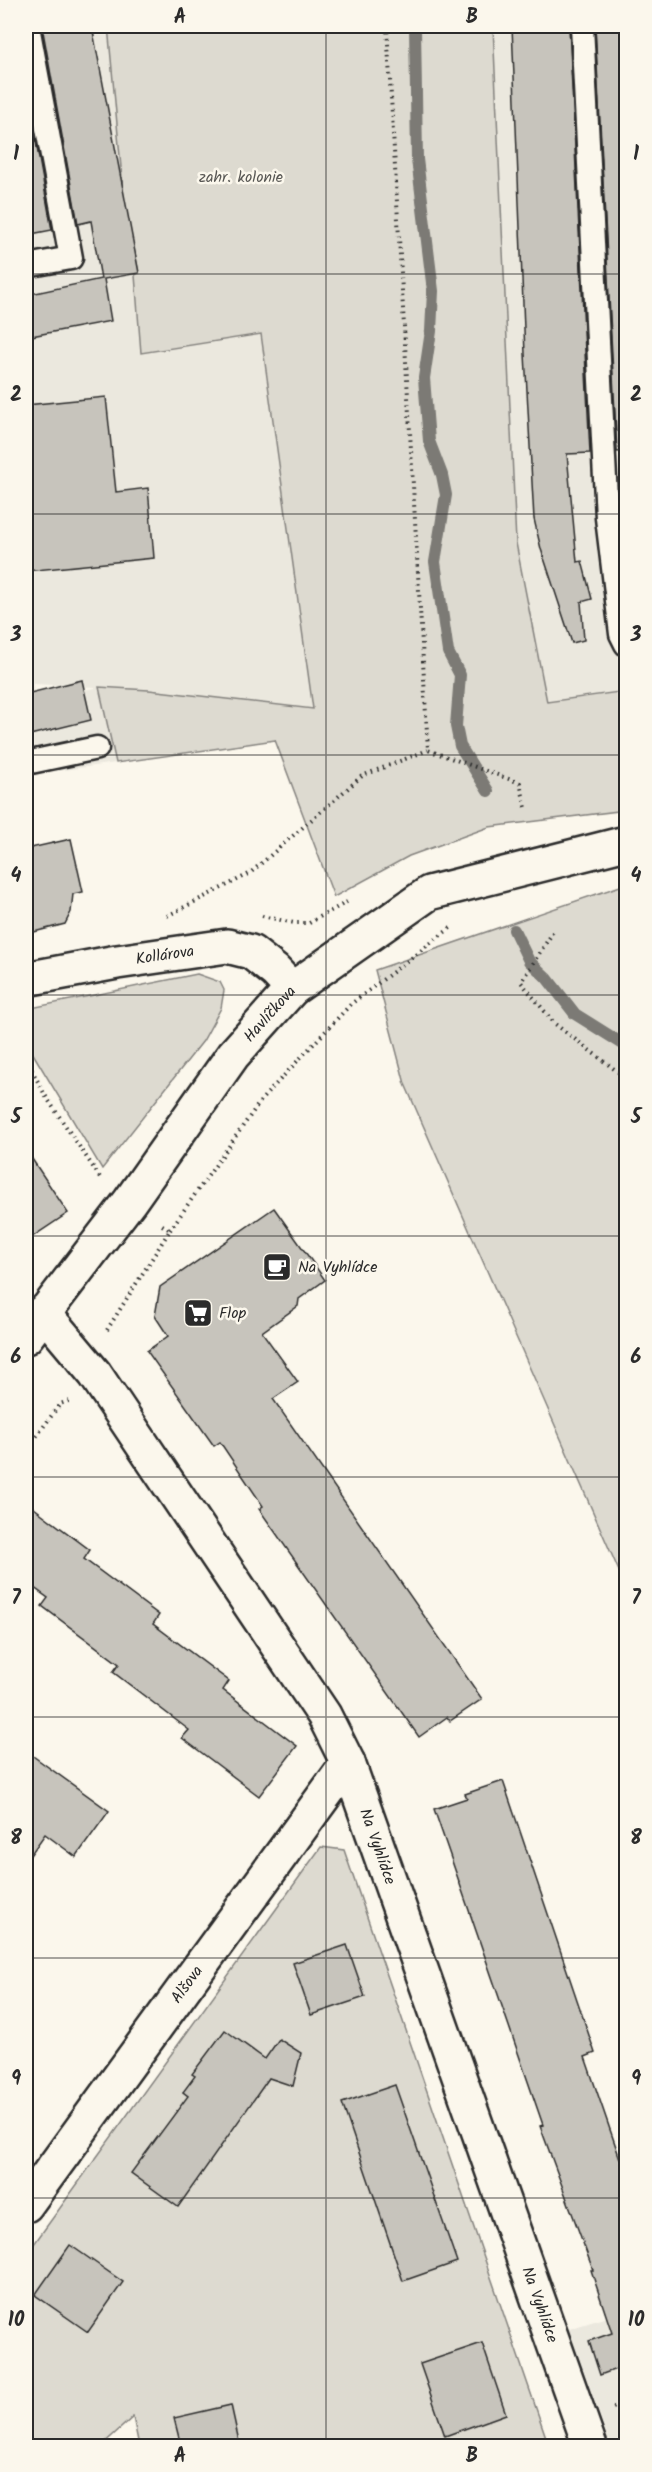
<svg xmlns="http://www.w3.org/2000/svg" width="652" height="2472" font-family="Kalam,sans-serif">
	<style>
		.built { fill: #ebe8de; fill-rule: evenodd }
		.green { fill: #dddad0; stroke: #84827e; stroke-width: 1.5 }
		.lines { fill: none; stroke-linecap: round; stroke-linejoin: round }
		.stream { stroke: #7b7a75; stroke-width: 12 }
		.building { fill: #c7c4bc; stroke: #2b2b2b; stroke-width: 1.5 }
		.service-casing { stroke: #2b2b2b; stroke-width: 27 }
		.minor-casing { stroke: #2b2b2b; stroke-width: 38 }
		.tertiary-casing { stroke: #2b2b2b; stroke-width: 38 }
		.path { stroke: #2b2b2b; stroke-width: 4; stroke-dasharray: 1.5 4.5; stroke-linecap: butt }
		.service { stroke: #fbf7ec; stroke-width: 22 }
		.minor { stroke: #fbf7ec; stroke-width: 33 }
		.tertiary { stroke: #fbf7ec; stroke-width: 33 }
		.grid { fill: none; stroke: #2b2b2b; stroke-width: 1.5; stroke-opacity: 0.55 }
		.labels { text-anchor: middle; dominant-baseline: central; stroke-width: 5; stroke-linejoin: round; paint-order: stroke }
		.park-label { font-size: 16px; fill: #585754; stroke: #fbf7ec }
		.street-label { font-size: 16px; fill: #2b2b2b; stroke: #fbf7ec }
		.poi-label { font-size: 16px; fill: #2b2b2b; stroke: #fbf7ec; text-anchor: start }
		.neatline { fill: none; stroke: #2b2b2b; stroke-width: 2 }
		.grid-label { font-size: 20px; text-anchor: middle; font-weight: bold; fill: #2b2b2b }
	</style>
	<rect width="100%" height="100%" fill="#fbf7ec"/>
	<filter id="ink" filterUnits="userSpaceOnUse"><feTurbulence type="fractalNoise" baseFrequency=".0167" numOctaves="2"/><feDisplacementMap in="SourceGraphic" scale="12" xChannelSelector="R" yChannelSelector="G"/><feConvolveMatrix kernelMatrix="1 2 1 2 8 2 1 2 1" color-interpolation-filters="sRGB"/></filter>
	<g filter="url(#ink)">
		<g class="built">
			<path d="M26 26H108L124 200 139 273 261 334 313 709 149 690 99 688 116 763 26 775ZM33 684 95 687V688L34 699Z"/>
			<polygon points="493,26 626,26 626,691 547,702 516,543"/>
			<polygon points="626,2311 626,2446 611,2446 569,2329"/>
		</g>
		<g class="green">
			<polygon points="108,26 493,26 516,543 547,702 626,691 626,810 489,827 409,856 334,897 275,740 116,763 99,687 149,690 313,709 261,334 141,353 135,275 139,273 124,200"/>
			<polygon points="626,884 626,1587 405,1084 375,970"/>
			<polygon points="197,974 220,982 224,990 221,1008 203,1041 102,1169 26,1042 26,1009"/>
			<polygon points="321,1847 344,1850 549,2446 139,2446 133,2417 101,2446 26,2446 26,2255"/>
		</g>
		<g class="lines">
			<g class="stream">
				<polyline points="415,26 417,159 433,291 431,331 424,378 429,441 442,475 446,495 435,562 448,652 460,675 456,726 460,746 488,791"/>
				<polyline points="514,930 529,961 547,978 575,1014 626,1046"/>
			</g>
		</g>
		<g class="building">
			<polygon points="42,26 92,26 139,273 104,279 111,321 26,337 26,295 101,279 91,221 78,224"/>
			<polygon points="512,26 569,26 590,453 567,454 577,562 582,561 592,599 581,602 584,640 572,643 541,549 534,519 525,354"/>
			<polygon points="595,26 627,26 627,451 617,452"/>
			<polygon points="26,87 52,230 26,235"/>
			<polygon points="106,397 116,492 148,488 154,558 26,571 26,405"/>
			<polygon points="82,680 91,720 26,736 26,694"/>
			<polygon points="71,839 83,892 73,894 71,912 65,924 26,934 26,849"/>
			<polygon points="26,1150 68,1213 26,1241"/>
			<polygon points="274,1208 325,1280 299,1299 298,1306 262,1332 298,1382 273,1399 482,1699 450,1721 447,1717 419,1737 259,1509 263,1506 220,1442 214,1446 147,1351 168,1336 155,1316 160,1287"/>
			<polygon points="26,1502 90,1550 84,1559 159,1615 153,1624 229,1681 223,1690 297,1746 259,1796 182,1738 189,1730 113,1672 119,1664 42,1606 48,1598 26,1582"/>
			<polygon points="26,1751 109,1811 76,1857 45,1834 26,1861"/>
			<polygon points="503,1781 595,2053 585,2057 627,2179 627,2365 600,2375 589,2341 612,2333 591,2270 593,2270 540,2126 543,2125 434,1809 467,1798 465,1794"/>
			<polygon points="347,1945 365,1997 311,2015 293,1963"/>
			<polygon points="225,2030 265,2059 279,2039 301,2053 293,2086 269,2078 178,2207 131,2173 188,2096 183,2092 195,2076 192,2074"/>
			<polygon points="395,2085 457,2262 403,2281 342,2103"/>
			<polygon points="70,2245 123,2282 88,2332 35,2295"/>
			<polygon points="482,2343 506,2414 445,2436 420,2364"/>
			<polygon points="231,2405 240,2446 181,2446 174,2418"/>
		</g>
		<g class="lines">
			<g class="service-casing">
				<g id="service">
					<polyline points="582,26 607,518 621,634 626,644"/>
					<polyline points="26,266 71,258 28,26"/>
					<polyline points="26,763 97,748"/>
				</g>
			</g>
			<g class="minor-casing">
				<g id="minor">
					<path id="s1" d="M26 979 117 962 227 946 251 952 275 971 292 989"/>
					<path id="s2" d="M43 1312 95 1374 324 1715 348 1763 590 2446"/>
					<path id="s3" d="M26 2205 348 1763"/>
				</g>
			</g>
			<g class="tertiary-casing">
				<g id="tertiary">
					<path id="s4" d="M26 1337 130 1201 233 1055 292 989 429 893 626 843"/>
				</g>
			</g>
			<g class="path">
				<polyline points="387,26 428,750 520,783 526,808"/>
				<polyline points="167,916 249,874 362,776 428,750"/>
				<polyline points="262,916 294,923 309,923 347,902"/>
				<polyline points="553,932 521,982 555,1024 626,1078"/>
				<polyline points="26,1059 45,1095 101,1179"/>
				<polyline points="170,1230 262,1099 351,1004 453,926"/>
				<polyline points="107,1330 170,1230 159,1223"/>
				<polyline points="26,1451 60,1404 69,1401"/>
				<polyline points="613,2408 626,2403"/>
			</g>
			<use href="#service" class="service"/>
			<use href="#minor" class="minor"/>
			<use href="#tertiary" class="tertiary"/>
		</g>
	</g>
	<path class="grid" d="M326 26V2446M26 274H626M26 514H626M26 755H626M26 995H626M26 1236H626M26 1477H626M26 1717H626M26 1958H626M26 2198H626"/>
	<defs>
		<g id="cafe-square" transform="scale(1.5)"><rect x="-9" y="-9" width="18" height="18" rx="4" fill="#2b2b2b" stroke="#fbf7ec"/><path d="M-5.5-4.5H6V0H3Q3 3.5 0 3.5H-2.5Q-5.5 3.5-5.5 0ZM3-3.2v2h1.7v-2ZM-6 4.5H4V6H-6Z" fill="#fff"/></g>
		<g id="supermarket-square" transform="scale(1.5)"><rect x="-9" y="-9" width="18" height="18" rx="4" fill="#2b2b2b" stroke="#fbf7ec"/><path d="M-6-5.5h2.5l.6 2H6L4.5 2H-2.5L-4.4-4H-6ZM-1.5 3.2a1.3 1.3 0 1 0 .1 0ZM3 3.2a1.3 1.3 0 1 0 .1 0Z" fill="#fff"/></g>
	</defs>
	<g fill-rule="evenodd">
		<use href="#cafe-square" x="277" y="1267"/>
		<use href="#supermarket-square" x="198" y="1313"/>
	</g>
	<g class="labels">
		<g class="park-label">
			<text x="241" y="177">zahr. kolonie</text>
		</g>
		<g class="street-label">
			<text stroke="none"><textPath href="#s1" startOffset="141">Kollárova</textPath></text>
			<text stroke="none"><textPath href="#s4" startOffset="405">Havlíčkova</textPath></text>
			<text stroke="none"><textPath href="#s2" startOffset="634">Na Vyhlídce</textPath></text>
			<text stroke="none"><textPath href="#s3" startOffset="273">Alšova</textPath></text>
			<text stroke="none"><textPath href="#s2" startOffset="1120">Na Vyhlídce</textPath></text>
		</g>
		<g class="poi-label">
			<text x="298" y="1267">Na Vyhlídce</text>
			<text x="219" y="1313">Flop</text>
		</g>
	</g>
	<rect width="652" height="2472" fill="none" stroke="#fbf7ec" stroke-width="66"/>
	<rect x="33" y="33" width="586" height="2406" class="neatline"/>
	<g class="grid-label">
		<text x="180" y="23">A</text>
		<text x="472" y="23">B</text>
		<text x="16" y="160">1</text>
		<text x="636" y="160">1</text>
		<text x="16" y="401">2</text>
		<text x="636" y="401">2</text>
		<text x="16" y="641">3</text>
		<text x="636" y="641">3</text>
		<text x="16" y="882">4</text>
		<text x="636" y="882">4</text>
		<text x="16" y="1123">5</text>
		<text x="636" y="1123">5</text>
		<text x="16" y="1363">6</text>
		<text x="636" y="1363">6</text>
		<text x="16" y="1604">7</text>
		<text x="636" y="1604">7</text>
		<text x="16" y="1844">8</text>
		<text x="636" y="1844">8</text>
		<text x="16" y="2085">9</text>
		<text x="636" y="2085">9</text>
		<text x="16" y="2326">10</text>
		<text x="636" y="2326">10</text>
		<text x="180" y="2462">A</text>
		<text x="472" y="2462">B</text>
	</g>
</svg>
